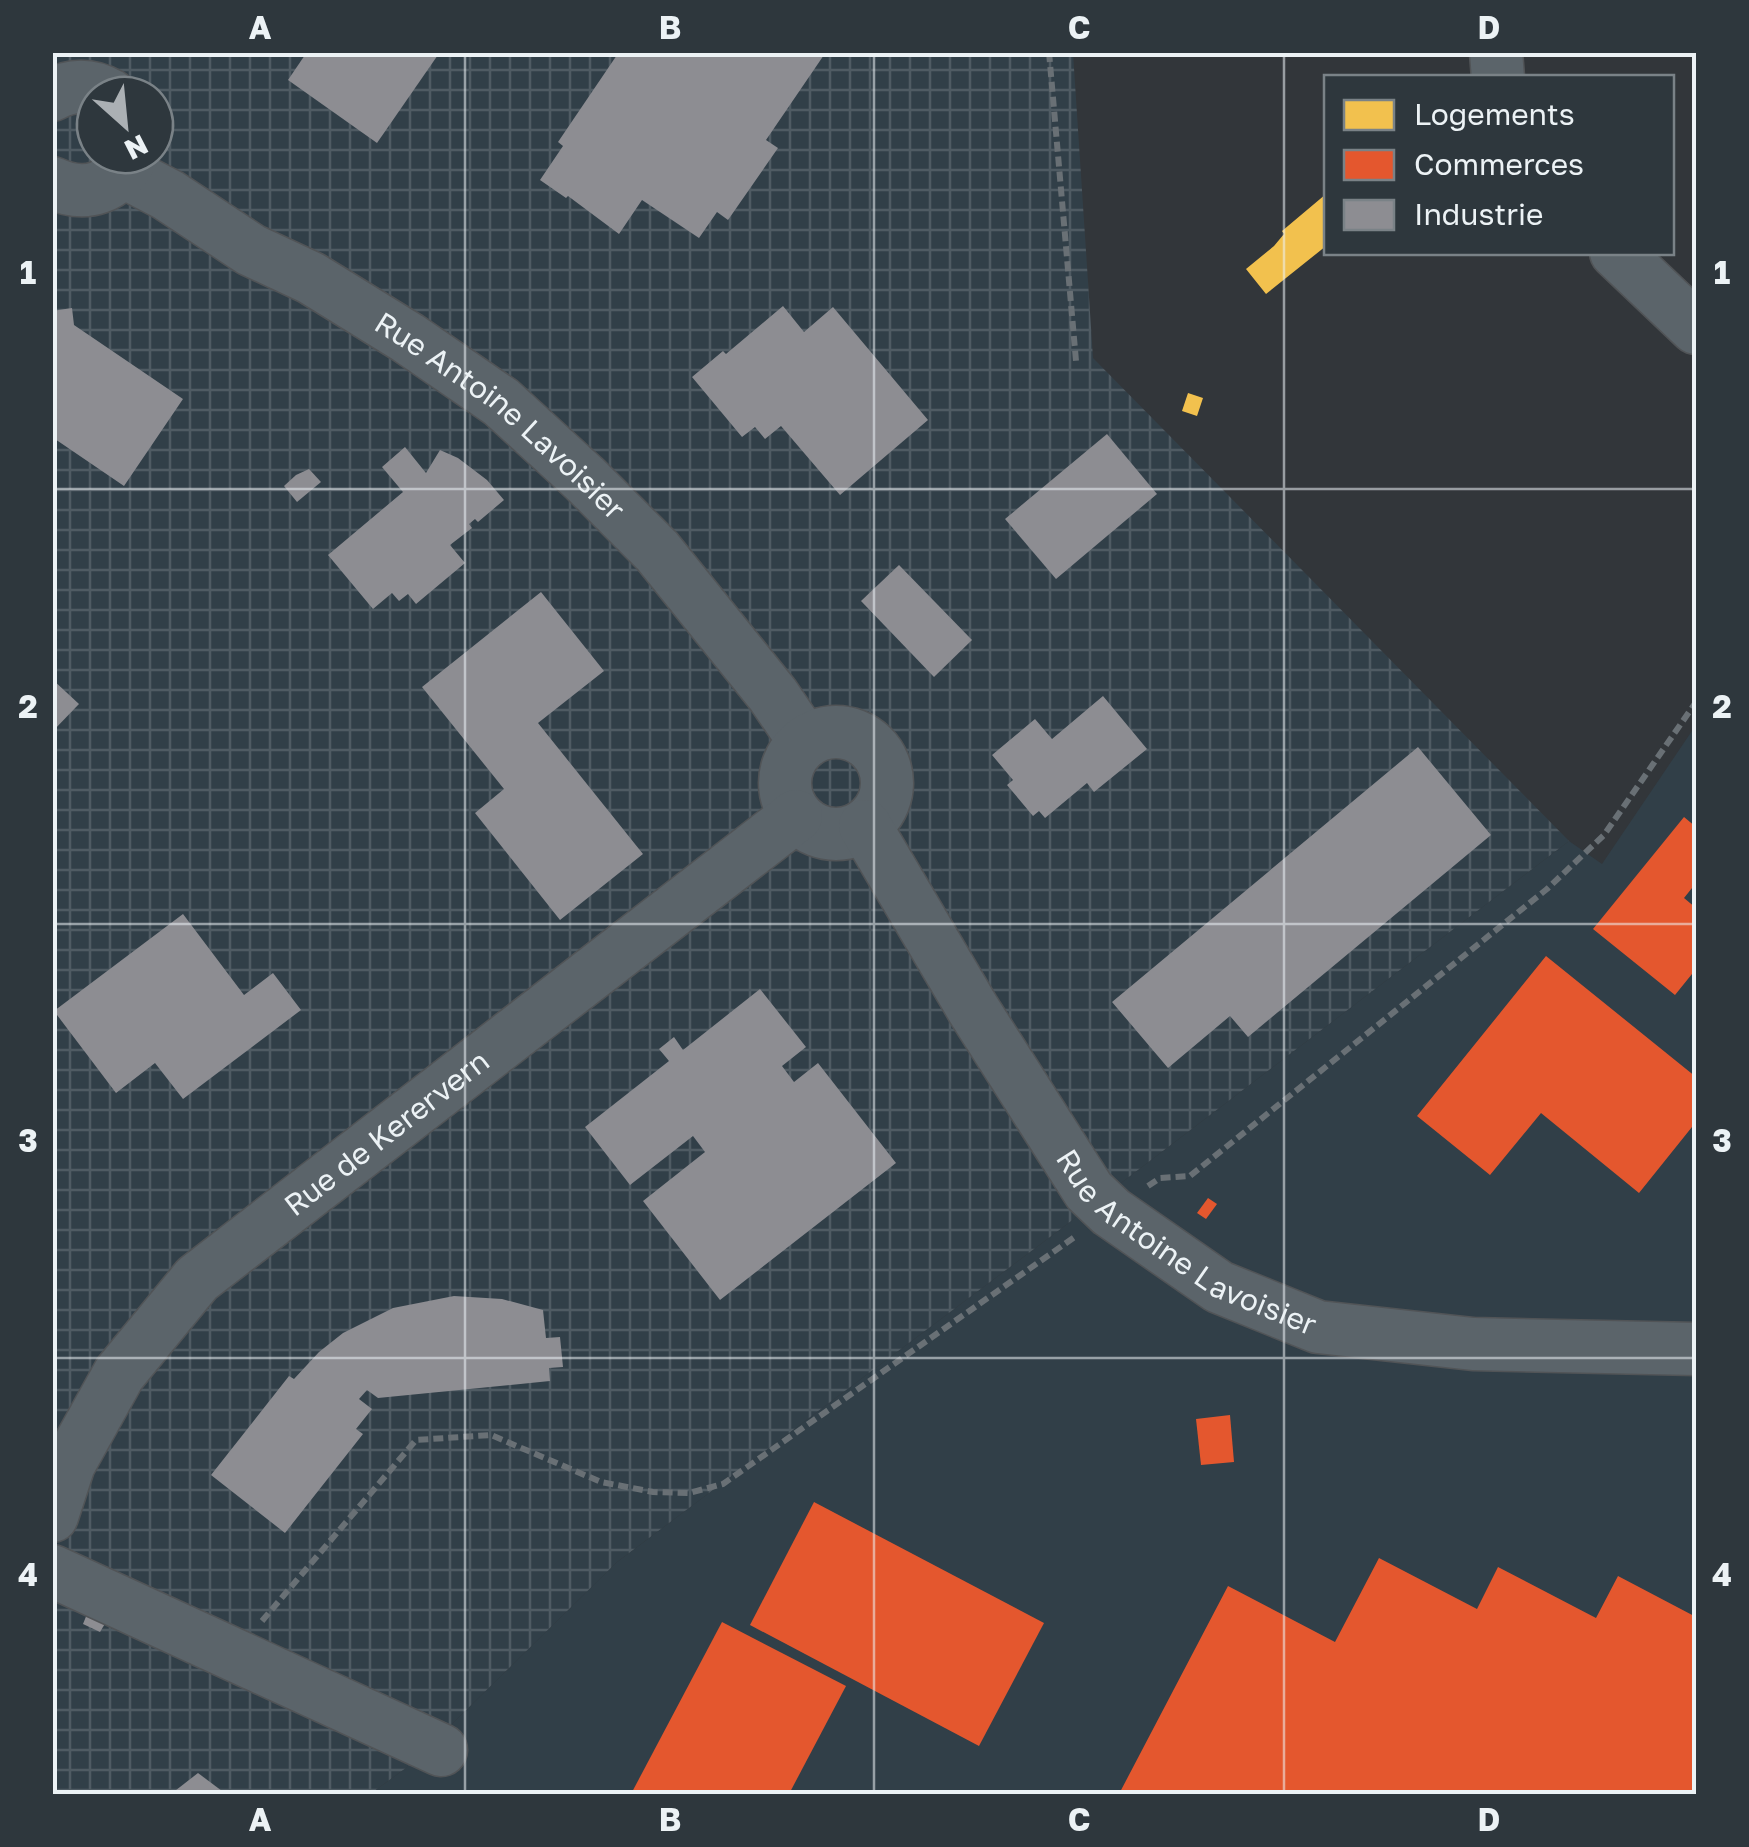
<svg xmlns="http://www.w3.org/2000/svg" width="1749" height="1847" font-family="'Golos Text',sans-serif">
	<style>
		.built { fill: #313f48 }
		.industrial { fill: url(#industrial-grid); fill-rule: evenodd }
		.homes { fill: #f2c14e }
		.shops { fill: #e4572e }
		.industry { fill: #8d8d92 }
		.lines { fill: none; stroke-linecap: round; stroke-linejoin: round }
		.minor-casing { stroke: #515457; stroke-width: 55 }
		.path { stroke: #697075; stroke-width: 6; stroke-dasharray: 10 5; stroke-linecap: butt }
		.minor { stroke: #5b646a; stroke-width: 52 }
		.grid { fill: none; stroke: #ecf2f5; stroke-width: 2.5; stroke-opacity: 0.55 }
		.labels { text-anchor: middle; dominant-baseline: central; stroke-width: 10; stroke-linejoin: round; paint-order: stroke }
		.street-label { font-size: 30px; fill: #ecf2f5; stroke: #2e373d }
		.neatline { fill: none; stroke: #ecf2f5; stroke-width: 4 }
		.grid-label { font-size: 32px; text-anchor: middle; font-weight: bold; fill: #ecf2f5 }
	</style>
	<defs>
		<pattern id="industrial-grid" width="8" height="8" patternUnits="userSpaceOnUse" patternTransform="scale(2.5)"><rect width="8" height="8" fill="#313f48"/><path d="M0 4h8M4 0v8" fill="none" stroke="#4f5b63"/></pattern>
	</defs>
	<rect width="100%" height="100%" fill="#32363a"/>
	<polygon class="built" points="1696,725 1696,1794 370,1794 410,1765 617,1562 1058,1231 1569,841 1602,864"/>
	<path class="industrial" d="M52 53H1073L1093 358 1569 841 1058 1231 617 1562 410 1765 370 1794H53ZM95 95H155V155H95Z"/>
	<g class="homes">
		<polygon points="1326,194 1326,246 1266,294 1246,269 1274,246 1284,234 1282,231"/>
		<polygon points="1188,393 1203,398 1197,416 1182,411"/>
	</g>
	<g class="shops">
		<polygon points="1684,817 1696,827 1696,883 1684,898 1696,908 1696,969 1675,995 1593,929"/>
		<polygon points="1546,956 1696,1077 1696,1122 1639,1193 1541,1113 1490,1175 1417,1116"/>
		<polygon points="1208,1198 1217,1204 1206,1219 1197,1213"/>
		<polygon points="1230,1415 1234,1462 1201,1465 1196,1419"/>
		<polygon points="814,1502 1044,1623 979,1746 750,1625"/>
		<polygon points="1379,1558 1477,1609 1498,1567 1596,1618 1618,1576 1696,1617 1696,1794 1119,1794 1228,1586 1335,1642"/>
		<polygon points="722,1622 846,1686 789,1794 631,1794"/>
	</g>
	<g class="industry">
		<polygon points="307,52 440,52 377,143 288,80"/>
		<polygon points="619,52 826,52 766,140 778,148 728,220 717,212 699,238 642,200 619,234 568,196 566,198 540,180 563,146 558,142"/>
		<polygon points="783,306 804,332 833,307 928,420 840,495 781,426 765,439 755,427 742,437 692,377 723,351 726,354"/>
		<polygon points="72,308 74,325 183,399 124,486 52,437 52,311"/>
		<polygon points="1107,434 1157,494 1056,579 1005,519"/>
		<polygon points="405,447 426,473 440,450 458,458 487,480 504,500 478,522 475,519 469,524 472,528 450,545 465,563 416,604 408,594 399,601 392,593 373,609 328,555 403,492 382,467"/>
		<polygon points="309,469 321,482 297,502 284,486 296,475"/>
		<polygon points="899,565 972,640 934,677 861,601"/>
		<polygon points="541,592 604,671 538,723 643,854 560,920 475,813 504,789 422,687"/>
		<polygon points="52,679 79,704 52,732"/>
		<polygon points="1103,696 1147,749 1094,792 1087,783 1045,818 1039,811 1033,816 1007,785 1013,780 992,755 1035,719 1052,739"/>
		<polygon points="1418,747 1491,835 1248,1037 1230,1016 1168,1068 1112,1002"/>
		<polygon points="183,914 244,995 273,973 301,1010 183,1099 155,1063 116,1093 54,1011"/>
		<polygon points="760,989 806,1047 782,1066 794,1082 818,1063 896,1163 720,1300 643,1201 705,1152 693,1136 630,1185 585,1127 669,1061 659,1049 674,1037 683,1050"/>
		<polygon points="454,1296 502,1299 543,1310 546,1338 560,1337 563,1367 549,1368 550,1381 378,1398 367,1390 359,1399 372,1409 356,1429 363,1434 285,1533 211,1475 289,1376 294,1379 319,1352 343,1333 393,1308"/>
		<polygon points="87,1614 106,1622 100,1632 83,1624"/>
		<polygon points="198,1773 226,1794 171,1794"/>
	</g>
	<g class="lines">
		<g class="minor-casing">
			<g id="minor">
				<polyline points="1496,52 1498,78"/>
				<path d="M52 95C71 84 91 84 110 95"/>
				<path id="s1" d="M124 172 168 195 251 250 311 278 408 338 501 402 585 479 657 551 773 695 805 742"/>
				<path d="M52 183C87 199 115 188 133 155"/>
				<polyline points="1616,252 1696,328"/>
				<circle cx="836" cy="783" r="51"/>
				<path id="s2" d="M865 826 973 1009 1089 1191 1111 1212 1219 1287 1318 1327 1473 1344 1696 1349"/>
				<path id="s3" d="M52 1516 69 1464 119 1374 197 1279 796 816"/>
				<polyline points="52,1571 441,1750"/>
			</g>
		</g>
		<g class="path">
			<polyline points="1049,52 1076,361"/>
			<polyline points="1148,1186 1160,1178 1190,1176 1547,889 1604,835 1696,702"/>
			<polyline points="262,1621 416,1440 491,1435 601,1482 653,1492 689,1493 723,1484 1076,1236"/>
		</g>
		<use href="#minor" class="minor"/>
	</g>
	<path class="grid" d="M465 52V1794M874 52V1794M1284 52V1794M52 489H1696M52 924H1696M52 1358H1696"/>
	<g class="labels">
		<g class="street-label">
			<text stroke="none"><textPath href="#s1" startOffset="450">Rue Antoine Lavoisier</textPath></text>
			<text stroke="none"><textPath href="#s3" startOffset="520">Rue de Kerervern</textPath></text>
			<text stroke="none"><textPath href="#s2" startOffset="538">Rue Antoine Lavoisier</textPath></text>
		</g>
	</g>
	<rect width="1749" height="1847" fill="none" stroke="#2e373d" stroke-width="110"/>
	<rect x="1324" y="75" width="350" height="180" fill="#2e373d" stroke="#7a8287" stroke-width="2.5"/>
	<rect x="1344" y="100" width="50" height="30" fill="#f2c14e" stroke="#7a8287" stroke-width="2.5"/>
	<text x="1414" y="125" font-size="30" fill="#ecf2f5">Logements</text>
	<rect x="1344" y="150" width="50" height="30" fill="#e4572e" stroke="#7a8287" stroke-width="2.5"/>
	<text x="1414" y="175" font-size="30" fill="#ecf2f5">Commerces</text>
	<rect x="1344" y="200" width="50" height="30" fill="#8d8d92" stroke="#7a8287" stroke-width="2.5"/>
	<text x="1414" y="225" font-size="30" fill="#ecf2f5">Industrie</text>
	<g transform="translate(125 125) rotate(153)"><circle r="48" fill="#2e373d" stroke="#7a8287" stroke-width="2.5"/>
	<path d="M0-8L18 38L0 25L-18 38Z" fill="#abb0b4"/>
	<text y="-15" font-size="28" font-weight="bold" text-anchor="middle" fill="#ecf2f5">N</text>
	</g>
	<rect x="55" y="55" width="1639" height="1737" class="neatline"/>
	<g class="grid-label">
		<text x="260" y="39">A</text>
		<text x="670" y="39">B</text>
		<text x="1079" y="39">C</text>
		<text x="1489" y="39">D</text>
		<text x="28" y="284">1</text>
		<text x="1722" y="284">1</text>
		<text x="28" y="718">2</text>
		<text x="1722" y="718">2</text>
		<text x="28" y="1152">3</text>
		<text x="1722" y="1152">3</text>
		<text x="28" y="1586">4</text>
		<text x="1722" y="1586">4</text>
		<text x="260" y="1831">A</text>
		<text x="670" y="1831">B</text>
		<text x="1079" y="1831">C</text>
		<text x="1489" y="1831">D</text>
	</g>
</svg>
